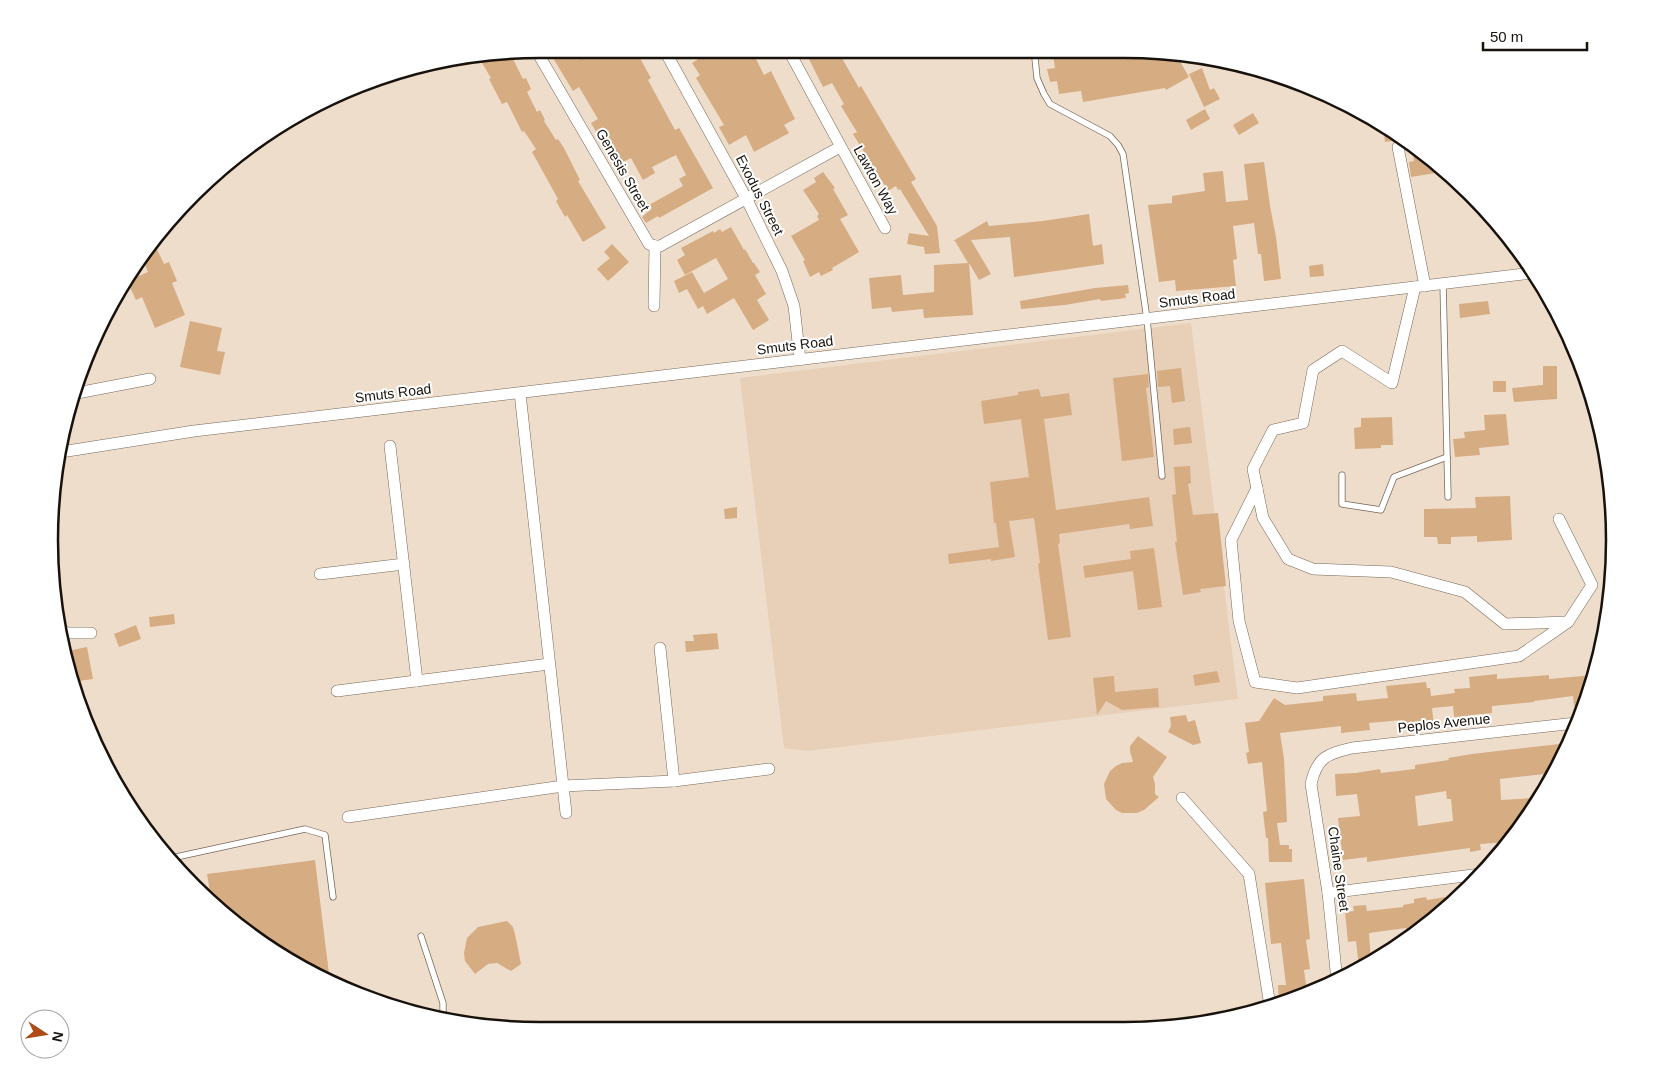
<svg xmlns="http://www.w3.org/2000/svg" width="1663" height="1079" font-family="Helvetica,sans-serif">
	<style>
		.built { fill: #e7cfb8 }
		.building { fill: #d6ac83; fill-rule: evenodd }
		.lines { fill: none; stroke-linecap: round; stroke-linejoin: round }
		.service-casing { stroke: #776859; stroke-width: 7 }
		.minor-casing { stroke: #776859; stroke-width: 12 }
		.service { stroke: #fff; stroke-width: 5.5 }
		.minor { stroke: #fff; stroke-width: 11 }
		.labels { text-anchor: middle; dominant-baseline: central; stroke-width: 4; stroke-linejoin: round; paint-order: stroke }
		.street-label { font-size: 14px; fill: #18120c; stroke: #fff }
		.rim { fill: none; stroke: #18120c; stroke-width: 2.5 }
	</style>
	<rect width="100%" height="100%" fill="#efddcb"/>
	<polygon class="built" points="1191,323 1238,699 807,751 784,748 740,378"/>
	<g class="building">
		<polygon points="476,53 510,53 523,79 526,78 531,89 527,92 537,112 540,110 545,120 544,121 556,140 558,139 564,148 580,180 578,181 606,228 583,242 567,215 565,217 556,201 558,199 532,152 536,149 524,131 522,132 507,102 502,104 489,79 491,78"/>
		<polygon points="550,53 573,53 577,60 584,56 586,59 597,53 637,53 651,78 648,80 675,130 679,128 713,188 659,218 658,216 646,223 642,217 652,208 649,205 683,186 679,179 686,175 676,155 652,167 655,173 643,180 631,158 621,163 618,156 612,159 591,123 598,119 579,87 573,91"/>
		<polygon points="708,53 753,53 764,75 771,71 795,119 784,125 789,133 754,152 746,135 729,145 719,127 724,125 696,78 700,75 692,63"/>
		<polygon points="806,53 839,53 859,88 861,86 916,179 911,182 937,226 940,253 925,254 924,247 907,244 909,233 929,236 900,189 898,190 896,186 888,191 853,134 857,132 841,106 844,104 832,83 823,87"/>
		<polygon points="1067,53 1154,53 1155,61 1170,53 1175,53 1189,77 1166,90 1165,88 1083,102 1081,91 1059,94 1057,81 1050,82 1047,69 1055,68 1053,55"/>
		<polygon points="1202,68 1210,90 1214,88 1220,99 1204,107 1189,74"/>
		<polygon points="1205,109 1210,119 1191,130 1186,120"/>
		<polygon points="1253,113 1259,123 1239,135 1233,125"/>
		<polygon points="1383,124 1396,131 1406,139 1385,142"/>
		<polygon points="1412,143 1447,170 1448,171 1411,177 1409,162 1414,161"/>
		<polygon points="1264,162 1270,206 1276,237 1281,279 1264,281 1261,254 1258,254 1254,223 1233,226 1237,259 1233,260 1236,286 1176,291 1175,280 1159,282 1148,205 1172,203 1172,196 1205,191 1203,173 1223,171 1226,202 1248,200 1244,164"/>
		<polygon points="823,172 835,188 833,189 848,215 840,219 859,252 832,268 833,270 821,276 819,272 810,277 803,261 805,260 791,236 819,220 817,216 819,214 803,190 816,182 814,178"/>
		<polygon points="1089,214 1093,246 1102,244 1104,264 1014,277 1010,237 971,240 991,274 979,280 969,263 973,315 924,318 923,309 892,312 891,307 872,309 869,278 901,275 903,295 934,292 934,265 968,263 955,241 953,241 987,221 989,226 1043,221"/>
		<polygon points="731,227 744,250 745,249 753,263 754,263 760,272 755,275 766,294 757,300 769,320 753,330 734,298 707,314 703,306 698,309 687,289 679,293 674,281 692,272 704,293 728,279 716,258 685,275 677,260 685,255 681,248 713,231 714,233 720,229 722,232"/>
		<polygon points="152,239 164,264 169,262 177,281 172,283 185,315 155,328 142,297 136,300 127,281 148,272 141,255"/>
		<polygon points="612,244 629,262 608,281 597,269 610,258 604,252"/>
		<polygon points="1323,264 1324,276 1310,277 1309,266"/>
		<polygon points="1128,285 1129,293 1125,294 1126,298 1101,301 1100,299 1065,305 1021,309 1020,301 1095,288"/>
		<polygon points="1488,301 1490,314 1460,318 1459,304"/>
		<polygon points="190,321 222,328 217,351 225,352 220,375 180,367"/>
		<polygon points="1543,366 1557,366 1557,399 1514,402 1512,388 1543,385"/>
		<polygon points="1181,368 1185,401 1172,403 1170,386 1158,387 1157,371"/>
		<polygon points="1148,374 1149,387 1146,388 1154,457 1122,461 1113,378"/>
		<rect x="1493" y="381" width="13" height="11"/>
		<polygon points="1039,389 1041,397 1069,393 1072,415 1044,419 1056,510 1149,497 1153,526 1130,529 1129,524 1059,534 1060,543 1058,544 1071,637 1048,640 1038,564 1040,563 1034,518 1009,521 1015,557 991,561 991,559 949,564 948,554 999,547 996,523 994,523 990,482 1029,477 1021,419 984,424 981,401 1018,395 1018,392"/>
		<polygon points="1506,414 1509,445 1479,448 1480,455 1455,457 1453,439 1465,438 1464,432 1485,430 1484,415"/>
		<polygon points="1392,417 1393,445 1381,445 1381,448 1355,449 1354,428 1361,427 1361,418"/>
		<polygon points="1190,427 1192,443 1174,445 1173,429"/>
		<polygon points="1190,466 1191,483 1188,484 1193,515 1218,513 1226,586 1200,589 1201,592 1183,595 1175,542 1177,542 1172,495 1176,494 1174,467"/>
		<polygon points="1510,496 1512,540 1477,542 1477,536 1451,537 1451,544 1438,544 1437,537 1424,537 1424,509 1476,508 1475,497"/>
		<polygon points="737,507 737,518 725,519 724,509"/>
		<polygon points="1154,548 1162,607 1138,610 1133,571 1085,578 1083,566 1131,559 1130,551"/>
		<polygon points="174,614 175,624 150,627 149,617"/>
		<polygon points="136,625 141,639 119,647 114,634"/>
		<polygon points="717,633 719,649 686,652 685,641 694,641 693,635"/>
		<polygon points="87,647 93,679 72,682 65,666 63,652"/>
		<polygon points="1217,671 1220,682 1195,686 1193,675"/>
		<polygon points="1497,674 1497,679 1549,675 1549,679 1593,675 1588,697 1585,705 1574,706 1573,696 1534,701 1534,702 1492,706 1492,713 1454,717 1453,706 1432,708 1434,726 1403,729 1402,720 1369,723 1370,730 1341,733 1341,726 1280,733 1284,759 1287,822 1277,823 1280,845 1289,845 1289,849 1292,849 1292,862 1269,862 1268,838 1266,838 1263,812 1267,811 1262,762 1248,764 1246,753 1249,752 1245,723 1259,721 1274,698 1285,705 1323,701 1323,696 1356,693 1357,701 1388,698 1386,686 1426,682 1427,688 1430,688 1431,696 1455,693 1454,689 1470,688 1469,677"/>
		<polygon points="1114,676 1115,692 1158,688 1159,707 1122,710 1106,701 1097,715 1095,696 1094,695 1095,695 1093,678"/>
		<polygon points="1186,715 1188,722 1195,720 1201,743 1193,745 1168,732 1171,726 1170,717"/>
		<polygon points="1138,736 1167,757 1153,777 1155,784 1155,794 1159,797 1144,810 1137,813 1122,813 1116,810 1106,799 1104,784 1110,771 1116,766 1122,763 1133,762 1130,751 1130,746"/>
		<path d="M1568 743 1554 773 1500 779 1501 800 1532 798 1533 807 1508 842 1480 844 1481 850 1470 852V848L1367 862V857L1343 860 1338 818 1360 816 1357 794 1336 796 1335 774 1356 773 1380 769 1381 773 1415 769V765L1449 760 1448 758 1472 754ZM1446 791 1447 799H1451L1453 821 1418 826 1415 796Z"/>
		<polygon points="315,860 330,982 294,964 216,909 212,904 207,874"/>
		<polygon points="1304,879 1310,939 1306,940 1310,969 1304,970 1307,992 1279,1003 1278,985 1286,985 1281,943 1271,944 1265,883"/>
		<polygon points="1458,895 1422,929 1407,938 1406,928 1369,933 1371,961 1359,968 1356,941 1348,942 1345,912 1354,911 1353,906 1366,905 1367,911 1403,907 1403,905 1414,903 1414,899 1426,897 1427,900"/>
		<polygon points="507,921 513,927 515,934 521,964 511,971 497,963 488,964 475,974 465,961 464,953 467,938 478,927"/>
	</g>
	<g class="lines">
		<g class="service-casing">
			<g id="service">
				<polyline points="1037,53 1035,58 1037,78 1044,94 1050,104 1110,136 1118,145 1123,154 1147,319 1162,476"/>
				<polyline points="1443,283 1448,497"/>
				<polyline points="1342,475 1342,504 1381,510 1394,477 1447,457"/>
				<polyline points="167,859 305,829 325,835 333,897"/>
				<polyline points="421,936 443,1003 443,1017"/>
			</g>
		</g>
		<g class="minor-casing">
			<g id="minor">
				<polyline points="539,53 540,57 649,244 655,246"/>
				<polyline points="666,53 746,198 782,271 794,306 800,360"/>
				<polyline points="790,53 885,228"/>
				<polyline points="1398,147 1425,286"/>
				<polyline points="655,246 660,246 840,147"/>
				<polyline points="1415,287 1392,383 1342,351 1313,370 1303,423 1273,430 1253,469 1263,518 1288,559 1313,569 1391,572 1465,592 1505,624 1568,622"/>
				<polyline points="654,306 655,246"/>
				<polyline points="520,393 566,813"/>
				<polyline points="72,394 150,379"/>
				<polyline points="390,446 417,681"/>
				<polyline points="61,452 194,431 1533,273"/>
				<polyline points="1257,488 1231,540 1239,621 1255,682 1297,688 1519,656 1568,622 1592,585 1559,519"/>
				<polyline points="320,574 404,564"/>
				<polyline points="59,630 68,633 91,633"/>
				<polyline points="660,648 674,781"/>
				<polyline points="337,691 549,664"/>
				<polyline points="1182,798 1249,874 1270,1006"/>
				<polyline points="348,817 563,786 674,781 769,769"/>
				<polyline points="1328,893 1481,874"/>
				<path d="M1337 981 1328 893 1311 784C1317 757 1327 754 1352 748L1576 723"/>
			</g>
		</g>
		<use href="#service" class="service"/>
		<use href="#minor" class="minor"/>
	</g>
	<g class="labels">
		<g class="street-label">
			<text transform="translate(623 170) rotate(60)">Genesis Street</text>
			<text transform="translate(876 180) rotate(61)">Lawton Way</text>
			<text transform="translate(760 195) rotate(63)">Exodus Street</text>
			<text transform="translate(1197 298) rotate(-7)">Smuts Road</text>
			<text transform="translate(795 345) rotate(-7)">Smuts Road</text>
			<text transform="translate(393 393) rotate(-7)">Smuts Road</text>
			<text transform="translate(1444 723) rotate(-6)">Peplos Avenue</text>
			<text transform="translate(1339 869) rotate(82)">Chaine Street</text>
		</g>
	</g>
	<path d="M0 0H1663V1079H0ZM540 58H1124A482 482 0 0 1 1606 540V540A482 482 0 0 1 1124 1022H540A482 482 0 0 1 58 540V540A482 482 0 0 1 540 58Z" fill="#fff" fill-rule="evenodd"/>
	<path class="rim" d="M540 58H1124A482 482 0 0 1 1606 540V540A482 482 0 0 1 1124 1022H540A482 482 0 0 1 58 540V540A482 482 0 0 1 540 58Z"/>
	<g transform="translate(45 1034) rotate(102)"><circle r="24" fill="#ffffff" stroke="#a3a09e"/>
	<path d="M0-4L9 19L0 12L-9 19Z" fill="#af4b17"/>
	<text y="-8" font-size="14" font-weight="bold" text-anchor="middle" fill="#18120c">N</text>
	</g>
	<path d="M1483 42v8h104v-8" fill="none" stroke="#18120c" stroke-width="2.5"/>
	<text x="1490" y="42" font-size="15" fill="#18120c" stroke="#ffffff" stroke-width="4" paint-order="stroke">50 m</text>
</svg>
